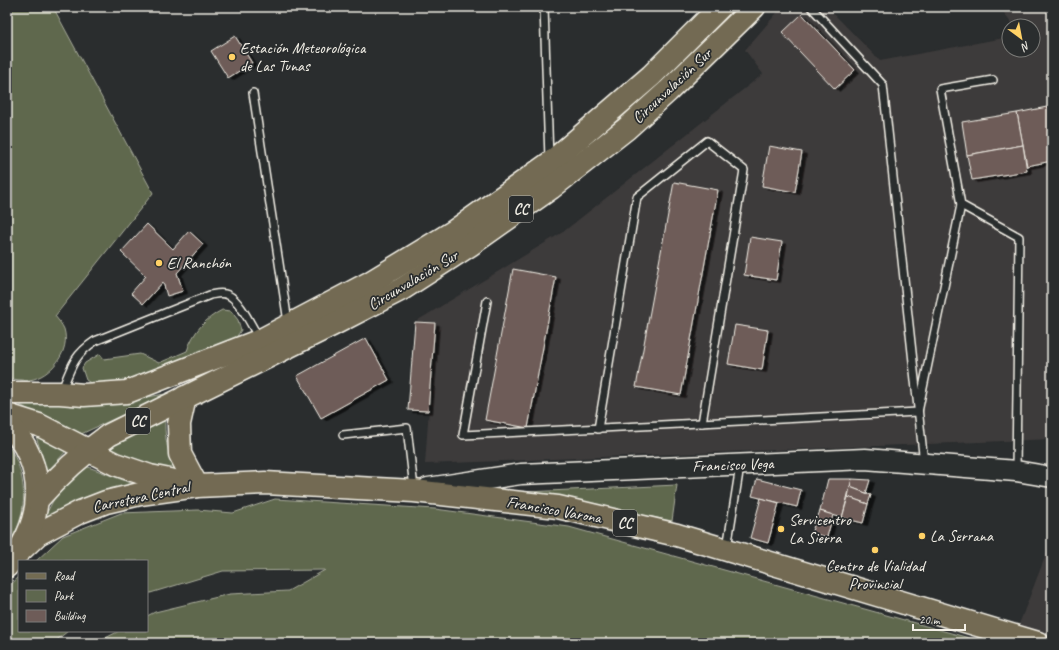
<svg xmlns="http://www.w3.org/2000/svg" width="1059" height="650" font-family="Caveat,sans-serif">
	<style>
		.built { fill: #3e3b3b }
		.green { fill: #5e674e; stroke: #a9ac9b }
		.building { fill: #6e5c58; stroke: #f4f1e8; filter: url(#shadow) }
		.lines { fill: none; stroke-linecap: round; stroke-linejoin: round }
		.lane-casing { stroke: #f4f1e8; stroke-width: 10 }
		.secondary-casing { stroke: #f4f1e8; stroke-width: 23 }
		.primary-casing { stroke: #f4f1e8; stroke-width: 25 }
		.highway-casing { stroke: #f4f1e8; stroke-width: 25 }
		.lane { stroke: #2a2d2e; stroke-width: 7 }
		.secondary { stroke: #2a2d2e; stroke-width: 20 }
		.primary { stroke: #736b52; stroke-width: 22 }
		.highway { stroke: #736b52; stroke-width: 22 }
		.poi-dot { fill: #ffd166; stroke: #2a2d2e; stroke-width: 1.5 }
		.labels { text-anchor: middle; dominant-baseline: central; stroke-width: 3.5; stroke-linejoin: round; paint-order: stroke }
		.shield { fill: #2a2d2e; stroke: #b7b6b0; stroke-width: 1 }
		.shield-label { font-size: 15px; font-weight: bold; fill: #f4f1e8 }
		.poi-label { font-size: 16px; fill: #f4f1e8; stroke: #2a2d2e; text-anchor: start }
		.street-label { font-size: 16px; fill: #f4f1e8; stroke: #2a2d2e }
	</style>
	<defs>
		<filter id="shadow"><feDropShadow dx="4.5" dy="2.5" stdDeviation="0" flood-color="#0009"/></filter>
	</defs>
	<rect width="100%" height="100%" fill="#2a2d2e"/>
	<filter id="ink" filterUnits="userSpaceOnUse"><feTurbulence type="fractalNoise" baseFrequency=".025" numOctaves="2"/><feDisplacementMap in="SourceGraphic" scale="8" xChannelSelector="R" yChannelSelector="G"/><feConvolveMatrix kernelMatrix="1 2 1 2 8 2 1 2 1" color-interpolation-filters="sRGB"/></filter>
	<g filter="url(#ink)">
		<g class="built">
			<polygon points="782,7 827,7 880,61 1009,37 1009,50 1033,50 1033,26 1013,26 1000,7 1052,7 1052,439 425,464 435,324 415,322 563,232 763,74 745,50"/>
			<polygon points="1052,539 1052,636 1018,627"/>
		</g>
		<g class="green">
			<path d="M7 7H53L153 193 55 316C58 320 62 324 64 329 71 351 51 377 29 380 22 381 14 379 7 378Z"/>
			<path d="M222 310 231 311 238 320 241 330 231 346 118 385 92 384 86 380 82 368 85 363 100 354 104 359 140 354 159 363 187 351C193 332 205 319 222 310Z"/>
			<polygon points="170,393 79,435 51,422 13,401 109,404"/>
			<path d="M165 415C164 435 167 452 175 470L135 463 104 447Z"/>
			<polygon points="35,433 67,450 47,472"/>
			<path d="M7 444C28 472 30 517 7 545Z"/>
			<polygon points="83,465 139,486 42,522 54,499"/>
			<polygon points="677,485 672,521 527,492"/>
			<polygon points="275,499 435,509 569,527 987,643 96,643 119,631 147,631 147,616 155,612 230,594 288,591 325,570 223,571 147,594 147,561 36,561 63,536 121,513 198,510 233,513"/>
			<polygon points="19,577 19,631 68,631 53,643 7,643 7,588"/>
		</g>
		<g class="building">
			<polygon points="802,14 855,70 835,89 782,33"/>
			<polygon points="235,36 252,63 228,78 211,51"/>
			<polygon points="1052,106 1052,161 1027,166 1017,113"/>
			<polygon points="1017,113 1023,145 967,155 962,122"/>
			<polygon points="1023,145 1027,171 972,180 967,155"/>
			<polygon points="769,146 802,152 795,192 762,186"/>
			<polygon points="674,182 718,190 681,395 636,387"/>
			<polygon points="147,224 173,249 189,231 203,244 177,273 183,291 167,296 163,282 143,304 131,293 146,276 121,252"/>
			<polygon points="750,237 782,242 776,280 744,275"/>
			<polygon points="513,269 556,277 528,428 485,420"/>
			<polygon points="415,322 435,323 428,411 408,410"/>
			<polygon points="735,325 768,330 762,370 728,364"/>
			<polygon points="366,338 389,380 321,418 297,376"/>
			<polygon points="757,479 801,490 797,507 752,496"/>
			<polygon points="828,479 852,479 842,518 820,511"/>
			<polygon points="852,479 870,480 866,493 850,487"/>
			<polygon points="850,487 871,495 868,504 848,497"/>
			<polygon points="848,497 868,504 863,523 842,518"/>
			<polygon points="761,498 779,503 768,543 750,538"/>
			<polygon points="820,511 833,515 827,537 811,533"/>
		</g>
		<g class="lines">
			<g class="lane-casing">
				<g id="lane">
					<polyline points="544,7 549,159"/>
					<polyline points="811,7 883,85 924,463"/>
					<polyline points="993,80 940,89 961,205 1019,237 1016,470"/>
					<polyline points="253,93 288,322"/>
					<polyline points="487,301 463,435 918,412 961,205"/>
					<path d="M62 390C71 367 74 355 95 341L210 295C216 294 222 292 228 295 240 300 252 327 259 338"/>
					<polyline points="598,429 637,197 707,141 744,170 702,423"/>
					<polyline points="343,435 407,428 414,488"/>
					<polyline points="727,548 740,466"/>
				</g>
			</g>
			<g class="secondary-casing">
				<polyline id="secondary" points="428,488 521,474 865,459 1016,471 1052,477"/>
			</g>
			<g class="primary-casing">
				<g id="primary">
					<polyline points="7,415 39,425 115,464 150,476 184,483"/>
					<polyline points="19,552 38,534 80,512 106,502 140,494 197,486 265,483 414,491 558,507 677,535 1038,643"/>
				</g>
			</g>
			<g class="highway-casing">
				<g id="highway">
					<polyline points="7,393 60,393 84,395 127,392 261,340 371,282 453,232 550,163 651,76 720,7"/>
					<polyline points="185,397 179,424 180,454 197,486"/>
					<path d="M7 422C48 467 46 521 7 566"/>
					<path d="M37 500C59 475 82 454 109 435L332 325 402 289 470 245 551 188 626 129 668 91 754 7"/>
				</g>
			</g>
			<use href="#lane" class="lane"/>
			<use href="#secondary" class="secondary"/>
			<use href="#primary" class="primary"/>
			<use href="#highway" class="highway"/>
		</g>
	</g>
	<g class="poi-dot">
		<circle cx="232" cy="57" r="4"/>
		<circle cx="159" cy="263" r="4"/>
		<circle cx="781" cy="529" r="4"/>
		<circle cx="922" cy="536" r="4"/>
		<circle cx="875" cy="550" r="4"/>
	</g>
	<g class="labels">
		<g class="shield">
			<rect x="509" y="196" width="24" height="26" rx="3"/>
			<rect x="126" y="408" width="24" height="26" rx="3"/>
			<rect x="613" y="510" width="24" height="26" rx="3"/>
		</g>
		<g class="shield-label">
			<text x="521" y="209">CC</text>
			<text x="138" y="421">CC</text>
			<text x="625" y="523">CC</text>
		</g>
		<g class="poi-label">
			<text x="240" y="48">Estación Meteorológica<tspan x="240" dy="18">de Las Tunas</tspan></text>
			<text x="167" y="263">El Ranchón</text>
			<text x="789" y="520">Servicentro<tspan x="789" dy="18">La Sierra</tspan></text>
			<text x="930" y="536">La Serrana</text>
			<text x="875" y="566" text-anchor="middle">Centro de Vialidad<tspan x="875" dy="18">Provincial</tspan></text>
		</g>
		<g class="street-label">
			<text transform="translate(672 86) rotate(-43)">Circunvalación Sur</text>
			<text transform="translate(413 280) rotate(-31)">Circunvalación Sur</text>
			<text transform="translate(733 465) rotate(-2)">Francisco Vega</text>
			<text transform="translate(141 497) rotate(-12)">Carretera Central</text>
			<text transform="translate(554 510) rotate(10)">Francisco Varona</text>
		</g>
	</g>
	<rect width="1059" height="650" fill="none" stroke="#2a2d2e" stroke-width="24"/>
	<rect x="12" y="12" width="1035" height="626" fill="none" stroke="#f4f1e8" stroke-width="1.5" filter="url(#ink)"/>
	<rect x="18" y="560" width="130" height="72" fill="#2a2d2e" stroke="#7b7b78"/>
	<rect x="26" y="573" width="20" height="6" fill="#736b52" stroke="#7b7b78"/>
	<text x="54" y="580" font-size="12" fill="#f4f1e8">Road</text>
	<rect x="26" y="590" width="20" height="12" fill="#5e674e" stroke="#7b7b78"/>
	<text x="54" y="600" font-size="12" fill="#f4f1e8">Park</text>
	<rect x="26" y="610" width="20" height="12" fill="#6e5c58" stroke="#7b7b78"/>
	<text x="54" y="620" font-size="12" fill="#f4f1e8">Building</text>
	<g transform="translate(1021 38) rotate(148)"><circle r="19" fill="#2a2d2e" stroke="#7b7b78"/>
	<path d="M0-3L7 15L0 10L-7 15Z" fill="#ffd166"/>
	<text y="-6" font-size="11" font-weight="bold" text-anchor="middle" fill="#f4f1e8">N</text>
	</g>
	<path d="M913 624v6h52v-6" fill="none" stroke="#f4f1e8" stroke-width="2"/>
	<text x="919" y="624" font-size="12" fill="#f4f1e8" stroke="#2a2d2e" stroke-width="3" paint-order="stroke">20 m</text>
</svg>
